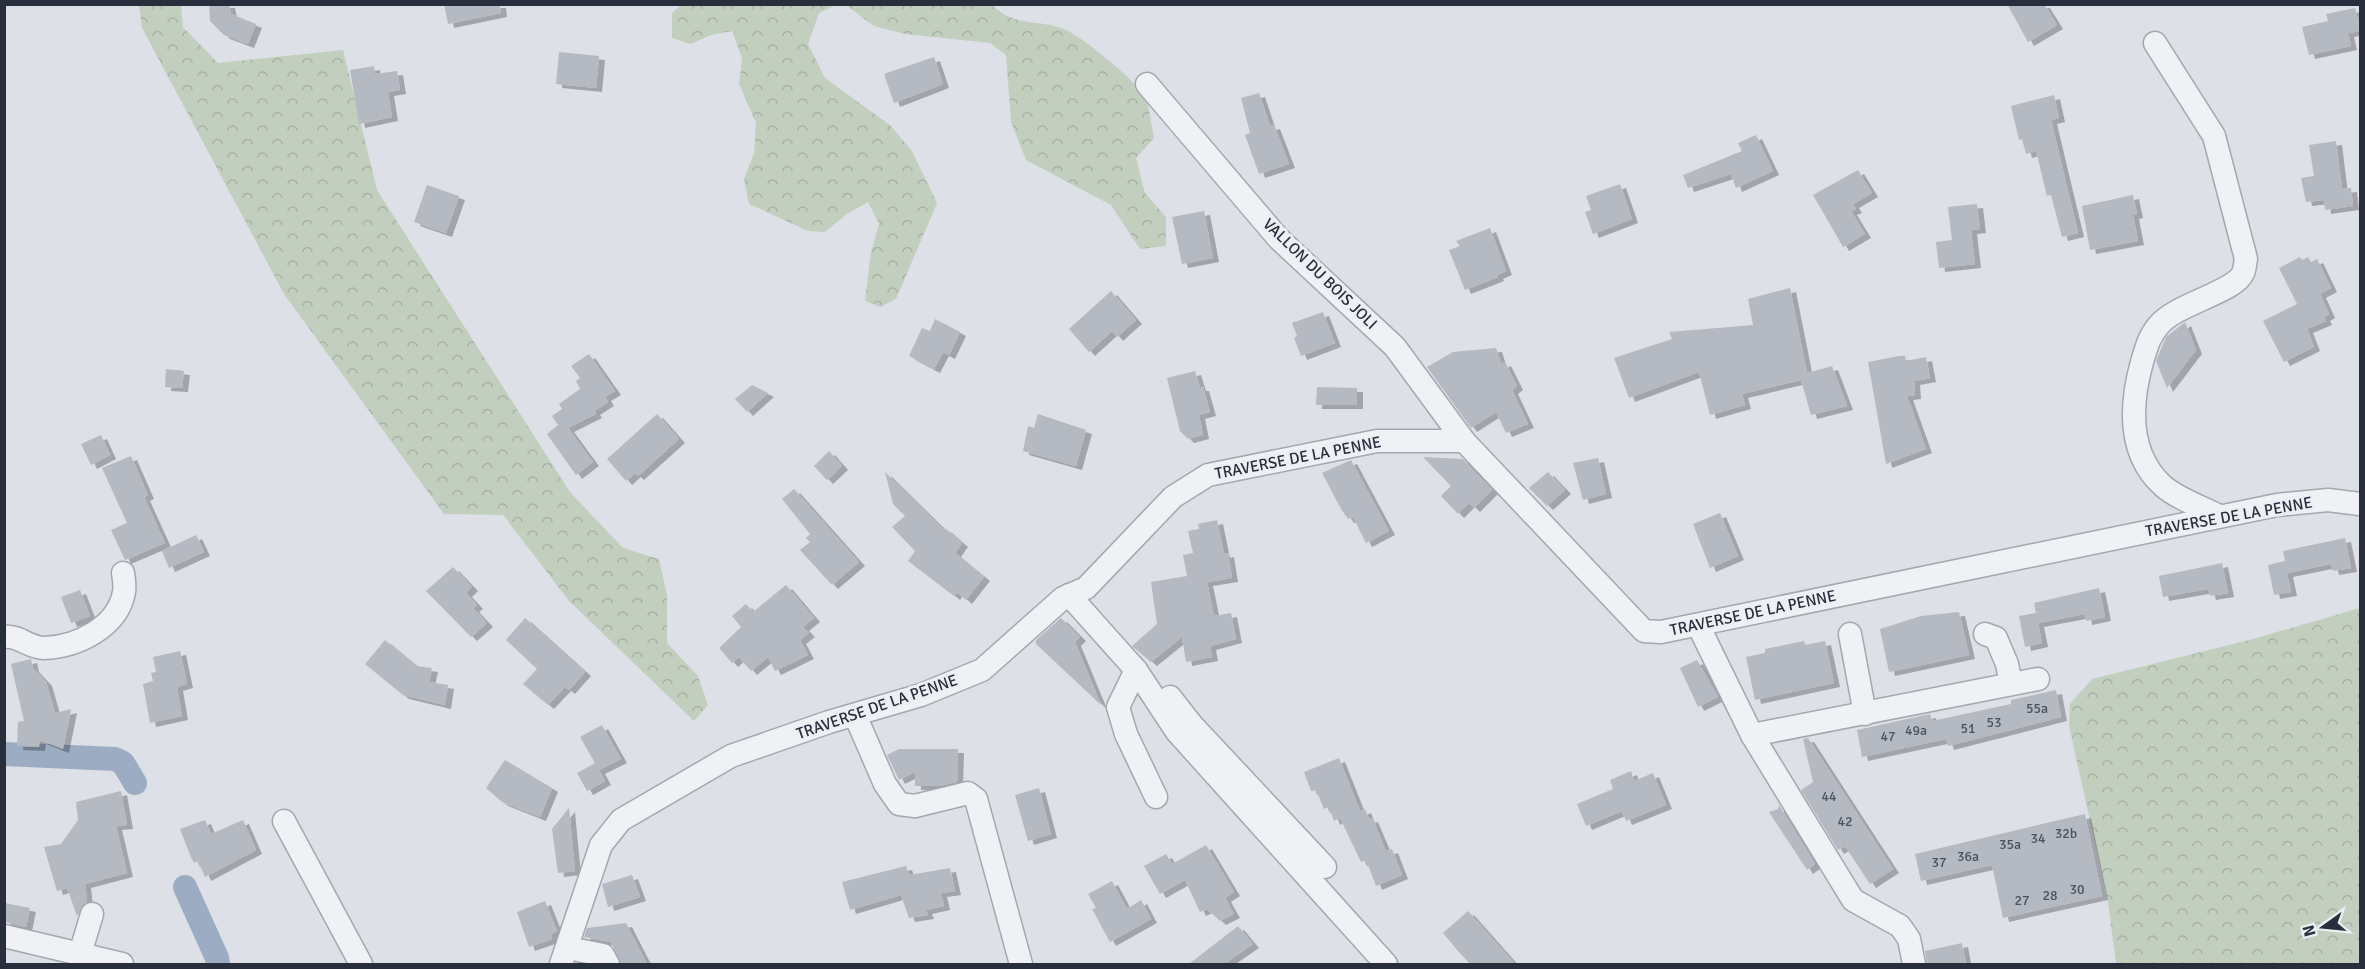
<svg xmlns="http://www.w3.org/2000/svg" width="2365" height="969" font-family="Signika,sans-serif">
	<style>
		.forest { fill: url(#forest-crowns) }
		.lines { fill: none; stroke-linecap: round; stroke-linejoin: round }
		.canal { stroke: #9bacc3; stroke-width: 24 }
		.building { fill: #b5b9c2; filter: url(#shadow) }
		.minor-casing { stroke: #a3a7af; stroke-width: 25 }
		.minor { stroke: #eff1f4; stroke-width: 22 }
		.labels { text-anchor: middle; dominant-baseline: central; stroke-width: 6; stroke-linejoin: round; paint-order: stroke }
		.number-label { font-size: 14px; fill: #4b515d }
		.street-label { font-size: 16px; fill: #282e3b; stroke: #eceff4 }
	</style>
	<defs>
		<pattern id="forest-crowns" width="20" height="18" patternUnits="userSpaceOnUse" patternTransform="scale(1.5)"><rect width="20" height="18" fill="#c2cfbf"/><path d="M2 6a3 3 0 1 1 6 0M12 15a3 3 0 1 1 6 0" fill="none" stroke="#a7b2a5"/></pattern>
		<filter id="shadow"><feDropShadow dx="6" dy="4" stdDeviation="0" flood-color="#0004"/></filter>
	</defs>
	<rect width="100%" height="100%" fill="#dde0e6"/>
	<g class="forest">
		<polygon points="682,4 836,5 819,13 808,44 825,78 890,125 912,151 937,203 896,299 880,307 865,301 871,252 879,224 868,202 847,214 825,232 808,231 749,204 744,179 754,153 756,123 739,84 742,58 732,31 711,35 691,44 672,38 672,13"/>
		<polygon points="139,5 181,5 183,27 218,63 343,50 377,190 570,492 623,548 659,559 667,595 667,643 698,676 708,705 694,721 569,601 503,515 444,514 284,294 142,28"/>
		<path d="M846 5H992C1016 28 1038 19 1064 29 1082 36 1132 78 1143 94 1150 104 1151 125 1154 138L1136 158 1145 193 1166 217V246L1140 249 1111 205 1026 160 1011 122 1006 55 990 43 905 34 874 26Z"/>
		<polygon points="2360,608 2360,964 2116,964 2108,902 2069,726 2070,704 2092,679 2253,639"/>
	</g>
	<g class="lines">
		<g class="canal">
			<polyline points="4,754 115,759 123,763 135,783"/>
			<polyline points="185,887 217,958 218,964"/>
		</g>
	</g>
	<g class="building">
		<polygon points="209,4 229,4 231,14 256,24 248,44 224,35 210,21"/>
		<polygon points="444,4 500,4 501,13 448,24"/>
		<polygon points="2007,4 2044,4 2057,25 2028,42"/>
		<polygon points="2355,8 2361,31 2348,33 2351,46 2309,55 2302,27 2328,21 2326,14"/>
		<polygon points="559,52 599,56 596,88 556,84"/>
		<polygon points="934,57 943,84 894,103 884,74"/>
		<polygon points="374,66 375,74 397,71 400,90 388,92 392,117 359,124 350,70"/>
		<polygon points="1259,93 1270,126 1274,125 1289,164 1259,174 1245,135 1250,133 1241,98"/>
		<polygon points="2054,95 2059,118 2051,120 2078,233 2062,237 2051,195 2047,196 2036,151 2026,154 2022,139 2019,140 2011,106"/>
		<polygon points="1756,135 1773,171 1736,188 1731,174 1688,188 1683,175 1742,151 1738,143"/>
		<polygon points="2336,141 2342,189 2351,188 2353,206 2325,210 2324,200 2306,202 2301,178 2314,176 2309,145"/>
		<polygon points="1858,170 1872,193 1853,204 1856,209 1851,211 1865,234 1843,247 1813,195"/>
		<polygon points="1620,184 1632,219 1593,234 1585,212 1591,210 1586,196"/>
		<polygon points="427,185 459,196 446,233 414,222"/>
		<polygon points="2133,195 2137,214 2133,215 2138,241 2090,250 2082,206"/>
		<polygon points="1977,204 1980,229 1971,230 1975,264 1939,268 1936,242 1952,240 1948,207"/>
		<polygon points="1204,211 1213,258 1182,264 1172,217"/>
		<polygon points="1490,228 1506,271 1497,275 1498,277 1465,290 1449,250 1460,246 1456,241"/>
		<polygon points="2300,257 2302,260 2308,257 2311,262 2317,259 2331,288 2320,294 2329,314 2324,317 2326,321 2307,329 2314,347 2284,362 2263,321 2297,304 2279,268"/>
		<polygon points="1790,288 1807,373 1832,366 1847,406 1811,415 1801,380 1742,394 1745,405 1710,415 1699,372 1629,398 1614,358 1672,339 1669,332 1753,325 1748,299"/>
		<polygon points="1111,291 1136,320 1117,337 1112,331 1089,352 1069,329"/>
		<polygon points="1323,312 1335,343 1301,356 1294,338 1297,336 1292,323"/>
		<polygon points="935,319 960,332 949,355 943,352 934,369 909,356 922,328 930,331"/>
		<polygon points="2185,322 2196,350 2167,388 2156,361 2166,337"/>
		<polygon points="1496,348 1501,364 1505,362 1517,386 1512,390 1528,424 1506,433 1496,412 1471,428 1427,367 1453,352"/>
		<polygon points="589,354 615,391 605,397 608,402 594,411 596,414 568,428 593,462 576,475 547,434 558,425 552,416 562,409 559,404 580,389 576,381 580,378 571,366"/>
		<polygon points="1899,356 1905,356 1906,361 1926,357 1930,378 1914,381 1915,395 1907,396 1926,449 1886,464 1868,362"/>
		<polygon points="166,369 184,371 182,388 165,387"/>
		<polygon points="1195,371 1200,387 1203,387 1210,412 1199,415 1203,435 1188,439 1180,431 1167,378"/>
		<polygon points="752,385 768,393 747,412 735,399"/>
		<polygon points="1317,387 1357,388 1357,405 1316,405"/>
		<polygon points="657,414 679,439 638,476 635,473 626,481 607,459"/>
		<polygon points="1038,414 1086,430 1076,466 1023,451 1028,426 1034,428"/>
		<polygon points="101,435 110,455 91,465 81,444"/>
		<polygon points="829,451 842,466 827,480 814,466"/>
		<polygon points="131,456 148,495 144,497 165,543 125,560 111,530 127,523 102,468"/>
		<polygon points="1423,457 1463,459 1492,490 1474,508 1469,503 1458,514 1441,496 1451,486"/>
		<polygon points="1598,458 1606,494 1583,500 1573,463"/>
		<polygon points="1351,460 1389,531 1366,543 1353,517 1348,519 1341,509 1322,473"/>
		<polygon points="885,472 944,530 945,528 962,543 955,553 984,577 966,600 957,592 954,596 908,561 915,551 892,527 905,516 893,504"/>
		<polygon points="1548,472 1565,490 1547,506 1529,488"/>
		<polygon points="794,489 859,562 832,585 800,550 810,542 806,538 810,534 782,499"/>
		<polygon points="1720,513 1738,556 1710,568 1693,524"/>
		<polygon points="1217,520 1224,554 1228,553 1232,578 1207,582 1214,616 1231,613 1236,639 1210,646 1212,657 1186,662 1182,637 1151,662 1132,646 1157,624 1151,582 1187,576 1183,555 1193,553 1188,531 1199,529 1198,524"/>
		<polygon points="196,535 204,552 169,568 162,551"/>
		<polygon points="2345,538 2351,568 2333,571 2331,564 2287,573 2291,592 2274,595 2268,565 2285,561 2283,551"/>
		<polygon points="2222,563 2228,593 2210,596 2208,589 2163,597 2159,576"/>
		<polygon points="453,567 472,587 466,593 477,605 473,608 487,623 471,637 426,591"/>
		<polygon points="786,585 814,618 803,627 809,633 800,640 808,655 775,671 768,657 751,671 739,657 732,663 719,648 741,627 732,616 746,604 753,612"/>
		<polygon points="2099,588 2105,617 2086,621 2085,614 2038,623 2042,643 2025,647 2019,616 2036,613 2034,603"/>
		<polygon points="80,590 90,616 71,623 61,597"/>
		<polygon points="1959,612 1969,655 1889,672 1880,629 1921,616"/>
		<polygon points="525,618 585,672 569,690 565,687 548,705 523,684 537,669 506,640"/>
		<polygon points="1061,618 1080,637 1075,642 1101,705 1036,644 1036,640"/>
		<polygon points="385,640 416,666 432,668 429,682 448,685 445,705 403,695 365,664"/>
		<polygon points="1804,641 1805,645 1825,641 1834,683 1755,700 1746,657 1765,653 1765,649"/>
		<polygon points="180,651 187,684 177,687 182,716 150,723 143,684 153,681 151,673 156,672 153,657"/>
		<polygon points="31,659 33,668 46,682 55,713 71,709 63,749 40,740 39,747 17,746 18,722 24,721 11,664"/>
		<polygon points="1697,660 1718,697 1698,707 1680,668"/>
		<polygon points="2056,690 2061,717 1948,746 1946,739 1862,757 1857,730 1930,714 1932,721 2011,704 2011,700"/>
		<polygon points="602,725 621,759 599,770 605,781 587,791 577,773 595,763 580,737"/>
		<polygon points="1808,738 1893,869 1870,884 1845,846 1838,850 1801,790 1813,782 1803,739"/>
		<polygon points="899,749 958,749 957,782 939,786 915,786 915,772 899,780 887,755"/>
		<polygon points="1339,758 1360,811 1365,809 1369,819 1372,818 1386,851 1392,849 1402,875 1376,886 1366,860 1361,862 1340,818 1334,821 1329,807 1324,809 1316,790 1311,791 1304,772"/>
		<polygon points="505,760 552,788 540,817 502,802 486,788"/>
		<polygon points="1631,771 1634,781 1653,773 1666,805 1626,821 1622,811 1586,826 1577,804 1613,789 1610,780"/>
		<polygon points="1039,788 1051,834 1028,841 1015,795"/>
		<polygon points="121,791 127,825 116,826 127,873 85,884 87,902 77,916 67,888 57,891 44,847 61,844 78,820 76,802"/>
		<polygon points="1779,805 1815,864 1807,870 1769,812 1778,809"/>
		<polygon points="569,808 575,871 558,873 552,829"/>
		<polygon points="2085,814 2102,896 2003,918 1992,865 1921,881 1915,854"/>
		<polygon points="205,820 211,834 243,820 256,850 205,877 198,861 194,863 190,855 180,829"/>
		<polygon points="1206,845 1234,892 1225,898 1234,914 1220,921 1207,909 1200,912 1185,880 1160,894 1144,866 1166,854 1172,864"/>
		<polygon points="906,866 909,875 950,868 955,891 941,893 944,906 926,910 928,915 909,918 901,895 850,910 842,882"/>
		<polygon points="632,875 640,897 608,907 602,884"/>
		<polygon points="1112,881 1127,909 1141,900 1151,919 1110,942 1092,909 1096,908 1088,894"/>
		<polygon points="545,901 557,931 551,934 552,939 529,947 517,912"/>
		<polygon points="5,903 30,908 26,927 5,922"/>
		<polygon points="1468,911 1515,964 1470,964 1457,950 1443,933"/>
		<polygon points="626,923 631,933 647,964 621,964 611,942 584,937 587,928"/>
		<polygon points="1238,926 1253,944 1224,964 1189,964"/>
		<polygon points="1962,943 1966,964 1927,964 1925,951"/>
	</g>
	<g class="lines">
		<g class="minor-casing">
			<g id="minor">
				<path d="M2155 43 2214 136 2246 259C2245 263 2245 269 2243 273 2235 292 2176 304 2159 325 2149 336 2146 349 2142 362 2130 405 2127 453 2163 486 2178 499 2202 507 2219 516"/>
				<polyline points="1147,84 1279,239 1395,347 1464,441"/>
				<polyline points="1069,595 1136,670 1177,732 1386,964"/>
				<polyline points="1698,625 1752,735 1853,900 1900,926 1909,939 1914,964"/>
				<polyline points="1850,634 1865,714"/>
				<polyline points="1985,634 1996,638 2007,664 2011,684"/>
				<path d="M4 637C19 635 29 648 44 648 77 647 118 627 124 592 125 586 124 579 123 573"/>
				<polyline points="1136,670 1118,707 1126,734 1156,797"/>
				<polyline points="1170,697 1192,725 1325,867"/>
				<polyline points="855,715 885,784 899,804 915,806 968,793 976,799 1021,964"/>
				<polyline points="1752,735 2038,679"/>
				<polyline points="284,821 361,964"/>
				<polyline points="4,936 122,964"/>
				<polyline points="568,948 603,955 608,964"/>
				<polyline points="80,954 92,914"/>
				<polyline points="561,964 601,845 621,820 731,756 829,722 921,695 982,670 1063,598 1086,588 1173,497 1208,475 1377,441 1464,441 1644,631 1661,632 2277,505 2328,500 2360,504"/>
			</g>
		</g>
		<use href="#minor" class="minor"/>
	</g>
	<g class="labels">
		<g class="number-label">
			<text x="2037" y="708">55a</text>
			<text x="1994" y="722">53</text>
			<text x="1968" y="728">51</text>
			<text x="1916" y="730">49a</text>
			<text x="1888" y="736">47</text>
			<text x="1829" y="796">44</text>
			<text x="1845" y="821">42</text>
			<text x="2066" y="833">32b</text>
			<text x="2038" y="838">34</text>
			<text x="2010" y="844">35a</text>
			<text x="1968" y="856">36a</text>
			<text x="1939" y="862">37</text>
			<text x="2077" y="889">30</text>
			<text x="2050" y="895">28</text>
			<text x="2022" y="900">27</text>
		</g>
		<g class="street-label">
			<text transform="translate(1320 274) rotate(44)">VALLON DU BOIS JOLI</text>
			<text transform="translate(1298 458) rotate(-11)">TRAVERSE DE LA PENNE</text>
			<text transform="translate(2229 517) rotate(-10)">TRAVERSE DE LA PENNE</text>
			<text transform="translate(1753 613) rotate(-12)">TRAVERSE DE LA PENNE</text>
			<text transform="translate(877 707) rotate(-19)">TRAVERSE DE LA PENNE</text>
		</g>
	</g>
	<rect width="2365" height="969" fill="none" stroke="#282e3b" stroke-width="12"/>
	<g transform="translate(2323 927) rotate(255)" stroke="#eceff4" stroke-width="4.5" paint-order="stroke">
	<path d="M0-4.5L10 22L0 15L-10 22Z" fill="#282e3b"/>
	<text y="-9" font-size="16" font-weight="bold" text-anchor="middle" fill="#282e3b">N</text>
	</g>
</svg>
